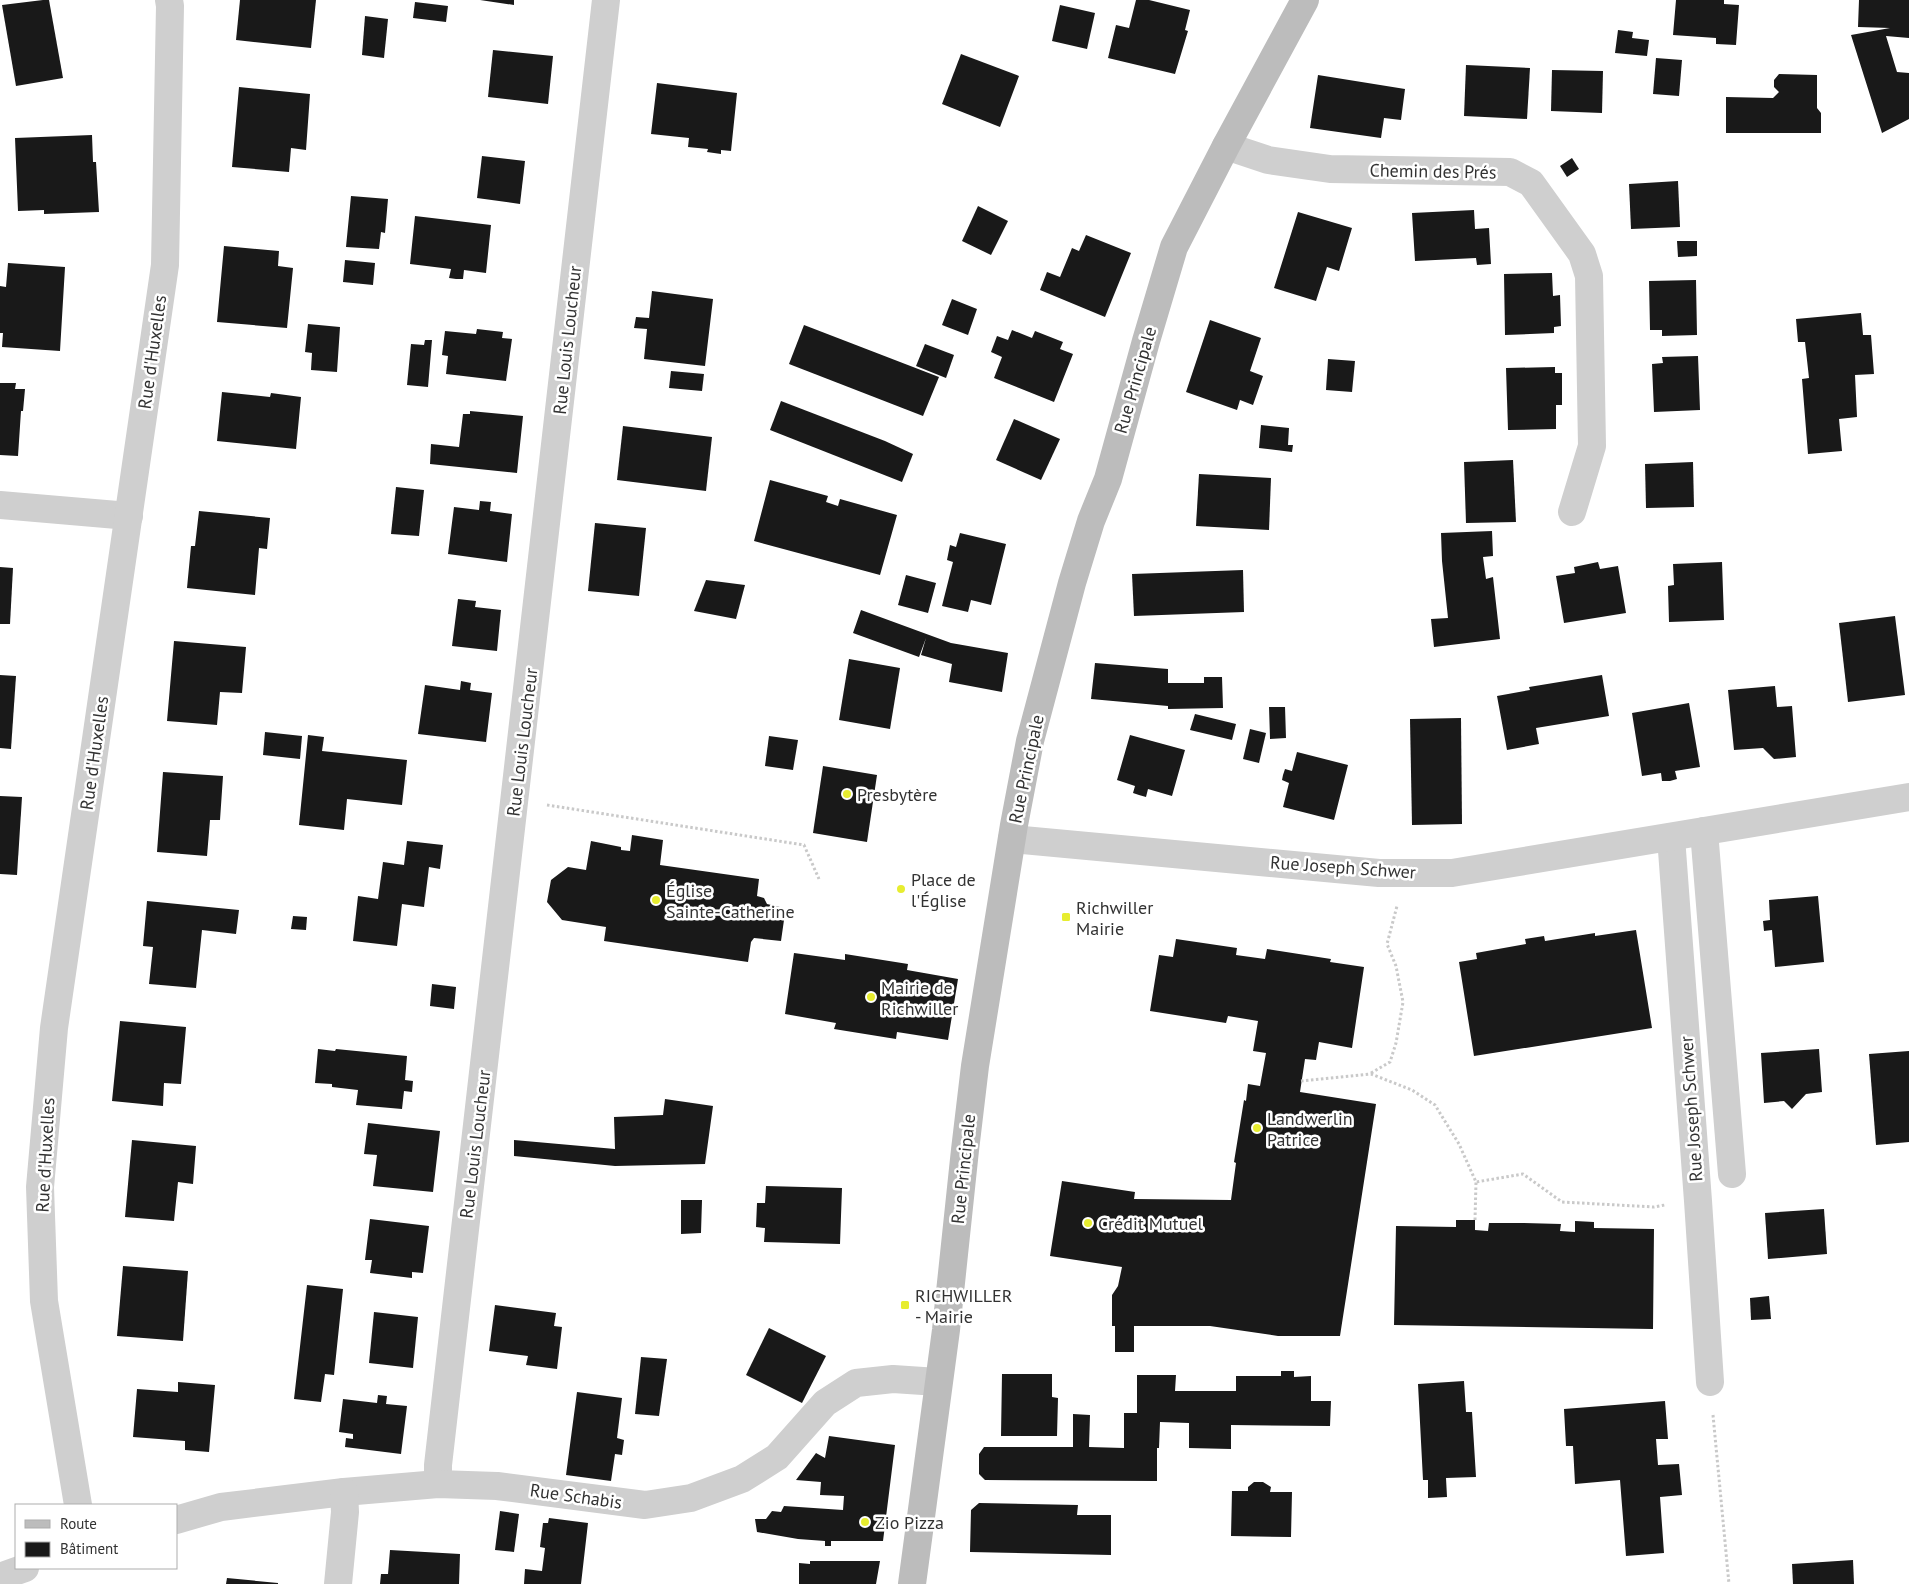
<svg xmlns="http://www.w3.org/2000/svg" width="1909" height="1584" font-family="'PT Sans',sans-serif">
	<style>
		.building { fill: #191919 }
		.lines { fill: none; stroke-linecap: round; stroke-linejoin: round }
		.path { stroke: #c9c9c9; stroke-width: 3; stroke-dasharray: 2.5 2.5; stroke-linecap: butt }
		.minor { stroke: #cfcfcf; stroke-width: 28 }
		.secondary { stroke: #bcbcbc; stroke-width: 28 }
		.poi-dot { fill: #e7ed30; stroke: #fff; stroke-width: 2 }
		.labels { text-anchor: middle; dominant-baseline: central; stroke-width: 5; stroke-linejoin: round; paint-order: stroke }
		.street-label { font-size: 18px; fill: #323232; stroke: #fff }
		.poi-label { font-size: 18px; fill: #323232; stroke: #fff; text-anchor: start }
	</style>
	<rect width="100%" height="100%" fill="#fff"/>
	<g class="building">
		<polygon points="43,0 49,0 63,78 16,86 2,5"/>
		<polygon points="240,0 316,0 311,48 236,40"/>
		<polygon points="480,0 514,0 514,5"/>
		<polygon points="1136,0 1149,0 1190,10 1185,30 1188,31 1175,74 1108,58 1116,25 1129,28"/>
		<polygon points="1676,0 1724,0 1724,4 1739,5 1736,45 1716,44 1716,38 1673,35"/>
		<polygon points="1859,0 1909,0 1909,38 1886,36 1897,72 1909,73 1909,119 1882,133 1851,35 1890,28 1858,27"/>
		<polygon points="415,2 448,6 446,22 413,18"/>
		<polygon points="1060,5 1095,13 1087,49 1052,41"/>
		<polygon points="365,16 388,19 384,58 362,55"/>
		<polygon points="1618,30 1633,32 1632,38 1649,40 1647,56 1615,53"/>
		<polygon points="493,50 553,56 548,104 488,97"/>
		<polygon points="961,54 1019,76 1000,127 942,104"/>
		<polygon points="1656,58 1682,60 1679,96 1653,94"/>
		<polygon points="1466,65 1530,68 1527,119 1464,116"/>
		<polygon points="1552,70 1603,71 1602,113 1551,111"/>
		<polygon points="1779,74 1817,75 1817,108 1821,113 1821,133 1726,133 1726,97 1773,98 1779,92 1774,87 1774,80"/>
		<polygon points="1318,75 1405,89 1401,120 1384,118 1381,138 1310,128"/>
		<polygon points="657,83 737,93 731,151 721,150 721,154 707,152 708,149 688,147 689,138 651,134"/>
		<polygon points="239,87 310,94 306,150 291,148 289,172 232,167"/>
		<polygon points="92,135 93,162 96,162 99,212 44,214 44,210 18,211 15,138"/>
		<polygon points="482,156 525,161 520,204 477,198"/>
		<polygon points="1572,158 1579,169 1567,177 1560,166"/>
		<polygon points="1678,181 1680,227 1631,229 1629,184"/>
		<polygon points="351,196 388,199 385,233 381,232 379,249 346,247"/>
		<polygon points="978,206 1008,221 991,255 962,241"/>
		<polygon points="1474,210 1475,229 1489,228 1491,264 1477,265 1476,258 1415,261 1412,213"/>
		<polygon points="1298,212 1352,228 1339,271 1327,267 1316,301 1274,288"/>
		<polygon points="415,216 491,225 486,273 464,270 463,279 456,279 449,278 451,269 410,264"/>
		<polygon points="1086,235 1131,253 1105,317 1040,290 1047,272 1060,277 1072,248 1079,251"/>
		<polygon points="1677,241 1697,241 1697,256 1678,257"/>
		<polygon points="224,246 279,251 278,266 293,268 287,328 217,322"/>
		<polygon points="345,260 375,263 373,285 343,282"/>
		<polygon points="8,263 65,267 60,351 2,347 3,333 0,333 0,286 6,287"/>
		<polygon points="1552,273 1553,296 1560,295 1561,326 1554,327 1554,333 1505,335 1504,274"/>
		<polygon points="1696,280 1697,335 1662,336 1662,330 1650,330 1649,281"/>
		<polygon points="652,291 713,299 705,366 644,359 647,329 634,328 636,317 649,318"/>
		<polygon points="952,299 977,309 968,335 942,325"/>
		<polygon points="1861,313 1863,335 1871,335 1874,374 1855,375 1857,417 1839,419 1842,451 1808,454 1802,379 1809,378 1805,342 1798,342 1796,319"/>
		<polygon points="1210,320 1261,338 1250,371 1263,376 1253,405 1240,400 1237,410 1186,392"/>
		<polygon points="308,324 340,327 337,372 311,370 312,353 305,352"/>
		<polygon points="804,325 939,377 923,416 789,364"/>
		<polygon points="477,329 503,332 502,338 512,339 506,381 446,374 448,356 442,355 445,331 476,334"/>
		<polygon points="1012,330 1032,338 1035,331 1063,342 1060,349 1073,354 1054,402 994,378 1002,357 991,352 997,336 1008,340"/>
		<polygon points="425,340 432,340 428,387 407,385 411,344 424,345"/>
		<polygon points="925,344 954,355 946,378 916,366"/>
		<polygon points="1698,356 1700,410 1654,412 1652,364 1663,363 1662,357"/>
		<polygon points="1328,359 1355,361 1352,392 1326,390"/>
		<polygon points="1555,367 1555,373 1562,373 1562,405 1556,405 1556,429 1508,430 1506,368"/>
		<polygon points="671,371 704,374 702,391 669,388"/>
		<polygon points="0,383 16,383 15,389 25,389 23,411 21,411 18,456 0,455"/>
		<polygon points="222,392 270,397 271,393 301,397 296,449 217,441"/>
		<polygon points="781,401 885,441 913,454 902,482 770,430"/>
		<polygon points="470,411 523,416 517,473 430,464 431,444 459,447 463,414 470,414"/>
		<polygon points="1014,419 1060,439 1041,480 996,460"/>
		<polygon points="1261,425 1289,428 1288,445 1293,445 1292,452 1259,448"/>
		<polygon points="623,426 712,437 706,491 617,480"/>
		<polygon points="1513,460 1516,522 1466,523 1464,462"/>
		<polygon points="1693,462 1694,507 1646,508 1645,464"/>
		<polygon points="1199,474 1271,478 1269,530 1196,526"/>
		<polygon points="770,480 828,496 826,502 838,506 840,499 897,515 880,575 754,541"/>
		<polygon points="396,487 424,490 419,536 391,534"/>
		<polygon points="480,501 491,502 490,511 512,514 507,562 448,554 454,507 479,510"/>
		<polygon points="199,511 270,518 267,549 259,548 255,595 187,588 191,546 195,546"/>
		<polygon points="595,523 646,528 639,596 588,591"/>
		<polygon points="1492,531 1493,556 1483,557 1486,579 1493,577 1500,639 1434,647 1431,619 1448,618 1442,561 1441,533"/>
		<polygon points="960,533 1006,544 991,605 971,600 968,612 942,606 953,562 947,560 950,545 956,547"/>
		<polygon points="1598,562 1600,569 1618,566 1626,613 1564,623 1556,576 1575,573 1574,567"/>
		<polygon points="1722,562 1724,620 1669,622 1668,586 1674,585 1673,564"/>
		<polygon points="0,567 13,568 10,624 0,624"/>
		<polygon points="1243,570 1244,612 1134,616 1132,574"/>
		<polygon points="906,575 936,583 928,613 898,605"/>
		<polygon points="706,580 745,585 736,619 694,611"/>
		<polygon points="458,599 476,601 475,607 501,610 497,651 452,646"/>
		<polygon points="861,610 951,643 1008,653 1002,692 949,682 952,664 921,655 926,638 919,657 853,633"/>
		<polygon points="1895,616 1905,695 1848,702 1839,623"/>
		<polygon points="174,641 246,647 242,693 220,692 217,725 167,721"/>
		<polygon points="849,659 900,668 890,729 839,720"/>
		<polygon points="1095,663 1168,669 1168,683 1204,683 1204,677 1222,677 1223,708 1168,709 1168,706 1091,699"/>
		<polygon points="0,675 16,676 11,749 0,748"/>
		<polygon points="1602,675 1609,716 1536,728 1539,744 1507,750 1497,696 1530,690 1529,687"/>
		<polygon points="461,681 471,683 470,690 492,693 486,742 418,734 425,685 460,690"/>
		<polygon points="1775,686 1777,707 1792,706 1796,757 1774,759 1763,748 1734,750 1728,690"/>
		<polygon points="1689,703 1700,767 1675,771 1677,779 1670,781 1662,781 1661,773 1642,776 1632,713"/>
		<polygon points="1269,707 1285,707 1286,738 1270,739"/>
		<polygon points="1195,714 1236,724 1232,740 1190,730"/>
		<polygon points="1461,718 1462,824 1412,825 1410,719"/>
		<polygon points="1250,729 1266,733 1259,763 1243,759"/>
		<polygon points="265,732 302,736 300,759 263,755"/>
		<polygon points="308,735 324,737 322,751 407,760 402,805 347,799 344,830 299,825"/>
		<polygon points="1130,735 1185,750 1172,796 1148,789 1146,797 1139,795 1133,793 1135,786 1117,780"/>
		<polygon points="769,736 798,740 793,770 765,766"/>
		<polygon points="1297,752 1348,765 1334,820 1283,807 1289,783 1282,780 1283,775 1285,769 1292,771"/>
		<polygon points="823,766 877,775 867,842 813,833"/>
		<polygon points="163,772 223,776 220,820 210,820 207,856 157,852"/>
		<polygon points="0,796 22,797 17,875 0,874"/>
		<polygon points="632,835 663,840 660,865 759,879 757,896 764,898 767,904 784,908 785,913 781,941 754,938 751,942 748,962 604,941 606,927 562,920 547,902 551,880 568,867 586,870 591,841 621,847 621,850 630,851"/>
		<polygon points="407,841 443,845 440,869 429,867 424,907 402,904 397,946 353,941 358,896 378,899 383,862 404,865"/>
		<polygon points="1818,896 1824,962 1775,967 1772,930 1764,931 1763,921 1770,920 1769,900"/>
		<polygon points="147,901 239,910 236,934 202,930 196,988 149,984 153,947 143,946"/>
		<polygon points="293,916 307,917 306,930 291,929"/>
		<polygon points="1636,930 1652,1028 1474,1056 1459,962 1477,959 1476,953 1526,944 1525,939 1544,936 1545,941 1595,933 1595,936"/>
		<polygon points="1176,939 1237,948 1236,955 1265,959 1267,949 1331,959 1330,962 1364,967 1352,1048 1319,1042 1316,1060 1305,1059 1300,1092 1376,1104 1340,1336 1278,1336 1210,1326 1134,1326 1134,1352 1115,1352 1115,1326 1112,1326 1112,1295 1118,1286 1122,1267 1050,1256 1062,1181 1135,1192 1134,1199 1231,1200 1236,1163 1234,1162 1244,1100 1246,1101 1248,1084 1260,1086 1266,1053 1253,1051 1258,1021 1228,1016 1226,1023 1150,1011 1159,955 1173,957"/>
		<polygon points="794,953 845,960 845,954 908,964 907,970 958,979 948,1040 897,1032 896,1039 834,1029 836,1023 785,1014"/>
		<polygon points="432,984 456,987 454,1009 430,1006"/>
		<polygon points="120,1021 186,1027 181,1084 164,1083 163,1106 112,1101"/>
		<polygon points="318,1049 335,1051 336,1049 407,1056 405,1080 413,1081 412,1092 404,1091 402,1109 356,1105 358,1090 332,1087 332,1084 315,1083"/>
		<polygon points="1819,1049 1822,1092 1806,1094 1792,1109 1784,1101 1764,1103 1761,1053"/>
		<polygon points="1909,1051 1909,1142 1876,1145 1869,1054"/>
		<polygon points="665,1099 713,1106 705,1164 615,1166 514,1156 514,1140 615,1149 614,1117 663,1115"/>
		<polygon points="368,1123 440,1131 433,1192 373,1186 377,1155 364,1154"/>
		<polygon points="132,1140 196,1146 193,1184 178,1182 174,1221 125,1217"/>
		<polygon points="766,1186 842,1188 840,1244 764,1242 765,1228 756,1227 757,1203 765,1203"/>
		<polygon points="681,1200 702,1200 701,1233 681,1234"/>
		<polygon points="1824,1209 1827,1254 1768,1259 1765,1213"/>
		<polygon points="370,1219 429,1226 423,1273 412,1272 412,1278 370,1273 372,1260 365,1260"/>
		<polygon points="1456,1220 1475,1220 1475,1230 1488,1231 1489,1223 1523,1223 1561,1224 1560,1231 1575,1232 1575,1221 1594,1222 1594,1228 1654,1229 1653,1329 1394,1325 1396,1226 1456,1227"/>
		<polygon points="123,1266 188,1271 183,1341 117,1336"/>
		<polygon points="307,1285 343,1289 334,1375 325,1374 321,1402 294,1399"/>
		<polygon points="1769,1296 1771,1319 1751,1320 1750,1298"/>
		<polygon points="495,1305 556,1313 554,1326 562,1327 557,1369 526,1365 528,1356 489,1351"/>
		<polygon points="374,1312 418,1317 413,1368 369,1363"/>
		<polygon points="769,1328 826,1356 802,1403 746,1375"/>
		<polygon points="641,1357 667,1359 659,1416 635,1414"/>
		<polygon points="1281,1371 1294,1371 1294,1377 1311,1376 1311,1401 1331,1401 1330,1426 1231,1425 1231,1449 1189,1448 1189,1423 1160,1422 1159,1448 1157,1448 1157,1481 985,1480 979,1474 979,1454 984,1447 1073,1447 1073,1414 1090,1415 1089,1447 1124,1448 1124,1413 1137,1413 1137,1375 1176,1375 1175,1391 1236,1391 1236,1376 1281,1376"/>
		<polygon points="1002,1374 1052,1374 1052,1397 1058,1398 1057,1436 1001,1436"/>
		<polygon points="1464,1381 1466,1412 1472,1412 1476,1477 1446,1478 1447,1497 1428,1498 1428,1480 1423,1480 1418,1384"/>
		<polygon points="178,1382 215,1385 209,1452 185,1450 185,1441 133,1437 137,1389 178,1392"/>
		<polygon points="577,1392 622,1398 617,1438 624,1440 622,1455 615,1454 611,1481 566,1475"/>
		<polygon points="378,1395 387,1396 386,1404 407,1406 401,1454 345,1447 346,1438 353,1439 353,1434 339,1432 343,1399 377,1403"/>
		<polygon points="1665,1401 1668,1439 1656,1439 1658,1465 1679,1464 1682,1495 1660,1497 1664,1553 1626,1556 1620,1480 1575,1484 1573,1446 1566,1446 1564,1409"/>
		<polygon points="829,1436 895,1445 883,1541 831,1541 831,1546 825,1546 825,1541 798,1539 757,1532 755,1519 766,1519 772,1511 781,1512 784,1506 843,1510 844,1496 820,1495 821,1482 796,1480 816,1453 825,1458"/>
		<polygon points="1254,1482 1263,1482 1271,1487 1270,1492 1292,1492 1291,1537 1231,1536 1232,1491 1248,1491 1248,1487"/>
		<polygon points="979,1503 1078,1505 1077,1515 1111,1515 1111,1555 970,1552 971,1510"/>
		<polygon points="500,1511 519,1514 514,1552 495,1550"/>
		<polygon points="549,1518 588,1523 581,1584 524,1584 525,1569 542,1571 545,1548 540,1547 543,1523 548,1523"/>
		<polygon points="390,1550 460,1554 459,1584 380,1584 381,1574 388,1574"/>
		<polygon points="1853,1560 1854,1584 1793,1584 1792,1564"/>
		<polygon points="810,1561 880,1561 876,1584 799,1584 799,1563 810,1564"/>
		<polygon points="227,1578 278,1583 278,1584 226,1584"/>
	</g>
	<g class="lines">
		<g class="path">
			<polyline points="547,805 804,845 819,879"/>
			<polyline points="1371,1073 1390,1062 1396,1043 1403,1002 1396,966 1387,944 1397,906"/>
			<polyline points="1301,1081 1371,1074 1412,1090 1435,1105 1459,1144 1476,1182 1523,1174 1562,1202 1654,1207 1665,1205"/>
			<polyline points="1475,1220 1476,1182"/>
			<polyline points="1713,1415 1729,1584"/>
		</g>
		<g class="minor">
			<polyline points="1226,146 1268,160 1330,169 1510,172 1531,183 1582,254 1589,276 1592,446 1572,512"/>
			<polyline points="0,505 129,516"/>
			<polyline points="1704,831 1732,1174"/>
			<polyline points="1671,837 1698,1201 1710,1382"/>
			<polyline points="1012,839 1379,873 1452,873 1909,797"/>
			<polyline points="438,1484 438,1465 606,0"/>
			<polyline points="78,1505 44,1301 40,1187 54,1028 165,265 170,6 169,0"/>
			<polyline points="176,1520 221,1507 344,1492 438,1484 497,1486 645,1505 691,1498 742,1479 777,1457 825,1403 856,1383 893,1379 938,1382"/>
			<polyline points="0,1577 25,1568"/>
			<polyline points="338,1584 345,1512 344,1492"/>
		</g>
		<polyline class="secondary" points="912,1584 946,1330 965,1150 975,1066 1014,825 1030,741 1072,583 1091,521 1108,479 1146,341 1174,247 1226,146 1305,0"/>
	</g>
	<g class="poi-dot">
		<circle cx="847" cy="794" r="5"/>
		<circle cx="901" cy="889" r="5"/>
		<circle cx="656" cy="900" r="5"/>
		<rect x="1061" y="912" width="10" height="10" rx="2.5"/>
		<circle cx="871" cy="997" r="5"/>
		<circle cx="1257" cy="1128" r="5"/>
		<circle cx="1088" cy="1223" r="5"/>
		<rect x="900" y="1300" width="10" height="10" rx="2.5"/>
		<circle cx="865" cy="1522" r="5"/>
	</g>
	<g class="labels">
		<g class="street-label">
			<text transform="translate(1433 171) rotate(1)">Chemin des Prés</text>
			<text transform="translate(567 340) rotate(-84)">Rue Louis Loucheur</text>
			<text transform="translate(152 352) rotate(-82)">Rue d'Huxelles</text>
			<text transform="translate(1135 380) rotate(-74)">Rue Principale</text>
			<text transform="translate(522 742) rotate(-83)">Rue Louis Loucheur</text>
			<text transform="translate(94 753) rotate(-82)">Rue d'Huxelles</text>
			<text transform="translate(1026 769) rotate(-78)">Rue Principale</text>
			<text transform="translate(1343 867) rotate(4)">Rue Joseph Schwer</text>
			<text transform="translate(1691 1109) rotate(-94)">Rue Joseph Schwer</text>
			<text transform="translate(475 1144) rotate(-83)">Rue Louis Loucheur</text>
			<text transform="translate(45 1155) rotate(-87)">Rue d'Huxelles</text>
			<text transform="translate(963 1169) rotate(-84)">Rue Principale</text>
			<text transform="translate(576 1496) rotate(8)">Rue Schabis</text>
		</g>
		<g class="poi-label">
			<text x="857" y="794">Presbytère</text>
			<text x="911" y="879">Place de<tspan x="911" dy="21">l'Église</tspan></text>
			<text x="666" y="890">Église<tspan x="666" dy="21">Sainte-Catherine</tspan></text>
			<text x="1076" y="907">Richwiller<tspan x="1076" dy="21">Mairie</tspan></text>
			<text x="881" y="987">Mairie de<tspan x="881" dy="21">Richwiller</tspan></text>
			<text x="1267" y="1118">Landwerlin<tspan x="1267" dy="21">Patrice</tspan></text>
			<text x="1098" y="1223">Crédit Mutuel</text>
			<text x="915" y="1295">RICHWILLER<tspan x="915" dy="21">- Mairie</tspan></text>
			<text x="875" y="1522">Zio Pizza</text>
		</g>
	</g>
	<rect x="15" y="1504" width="162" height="65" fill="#ffffff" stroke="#adadad"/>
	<rect x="25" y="1520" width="25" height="8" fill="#bcbcbc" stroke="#adadad"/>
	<text x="60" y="1529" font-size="15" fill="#323232">Route</text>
	<rect x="25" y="1542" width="25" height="15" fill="#191919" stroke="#adadad"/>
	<text x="60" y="1554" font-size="15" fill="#323232">Bâtiment</text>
</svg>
